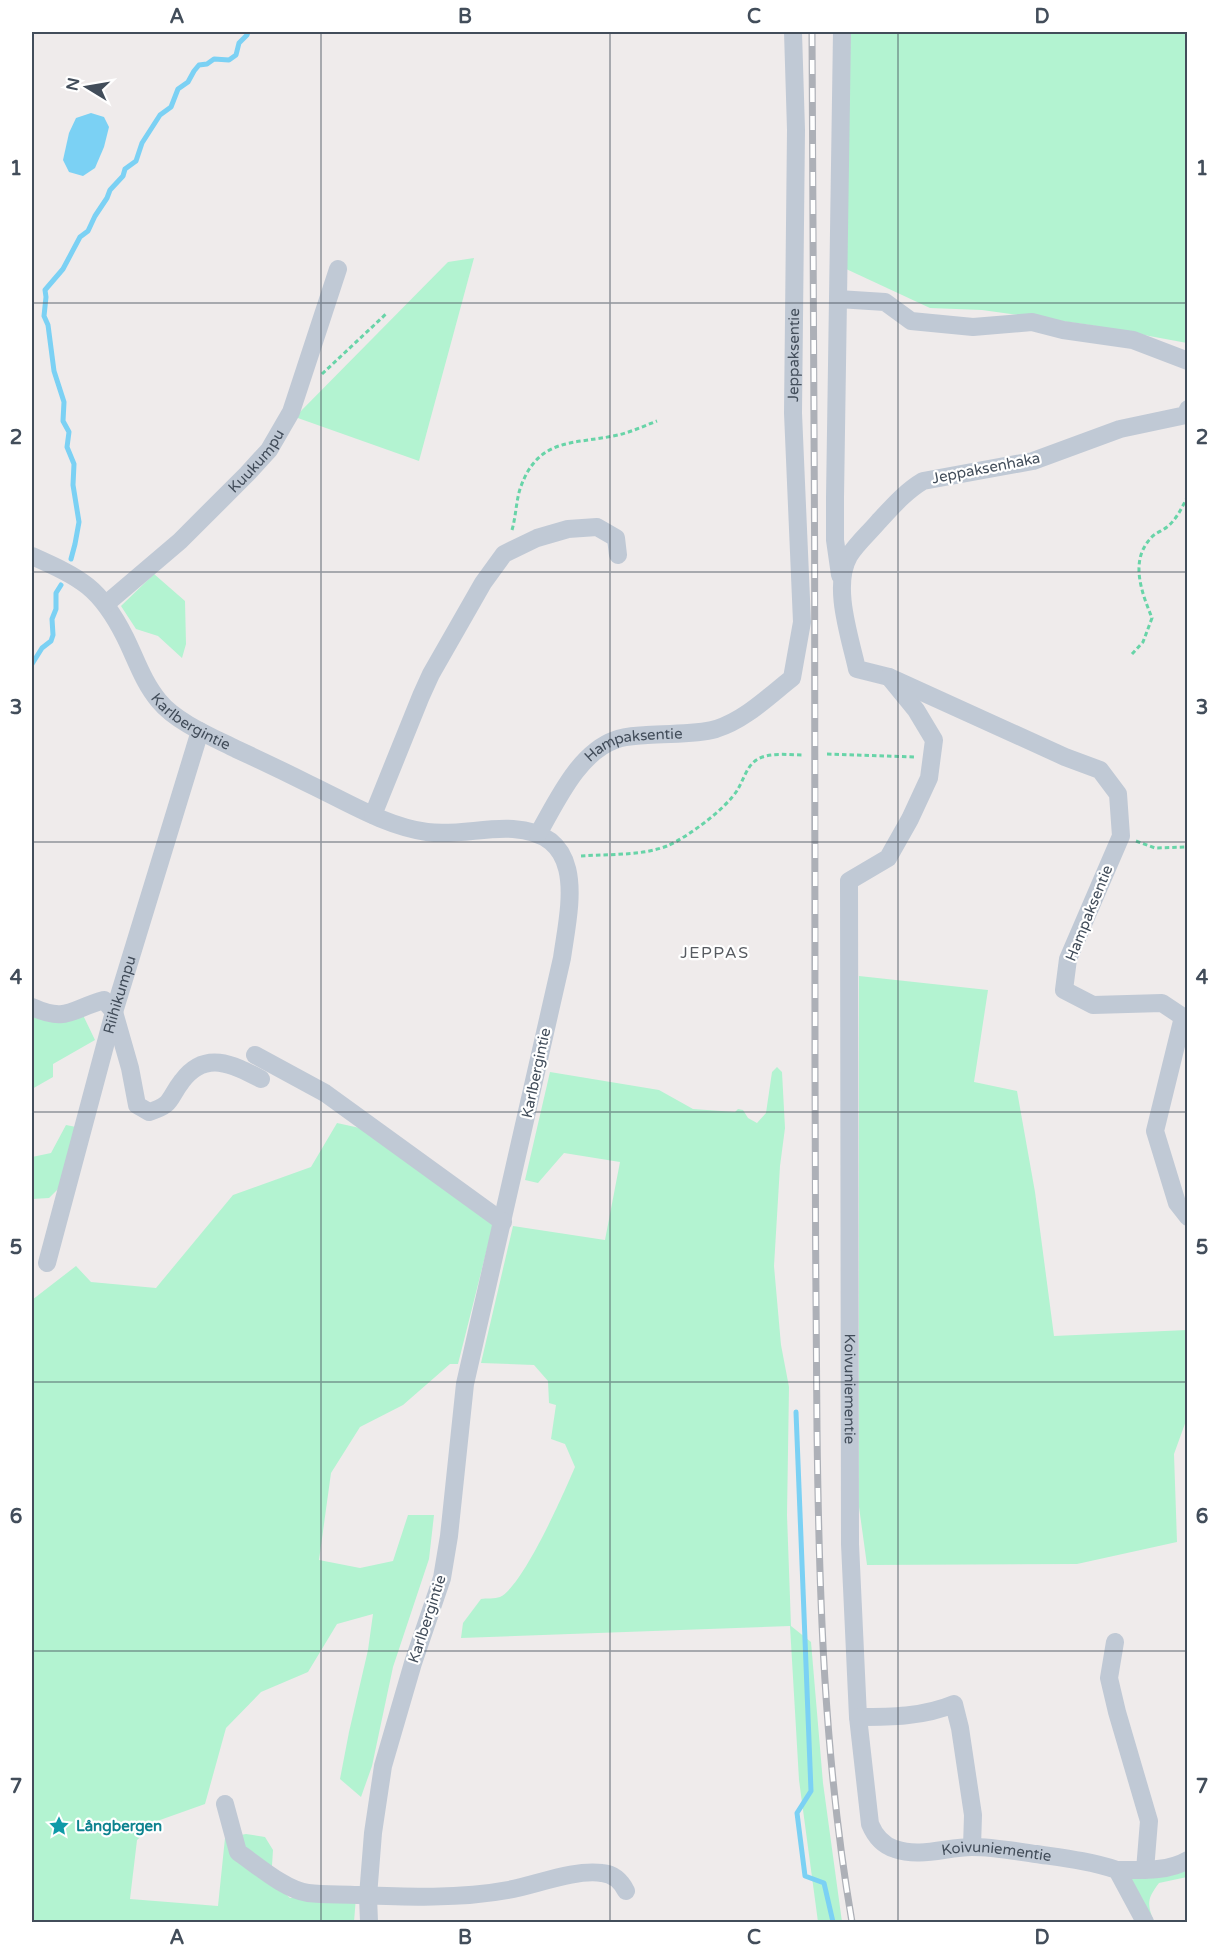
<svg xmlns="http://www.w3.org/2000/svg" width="1219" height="1954" font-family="'Varela Round',sans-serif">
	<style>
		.green { fill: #b3f3d1 }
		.water { fill: #7bd1f4 }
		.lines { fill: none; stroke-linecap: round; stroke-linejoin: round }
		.stream { stroke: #7bd1f4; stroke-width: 5 }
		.path { stroke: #68d4a8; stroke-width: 3; stroke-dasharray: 4.5 3; stroke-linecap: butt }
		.minor { stroke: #c0c9d5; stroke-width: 18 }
		.rail-casing { stroke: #adb0b7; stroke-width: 7 }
		.rail { stroke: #fff; stroke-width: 4.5; stroke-dasharray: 14; stroke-linecap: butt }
		.grid { fill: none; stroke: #424d5a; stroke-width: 1.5; stroke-opacity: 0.55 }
		.labels { text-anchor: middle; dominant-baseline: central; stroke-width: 4.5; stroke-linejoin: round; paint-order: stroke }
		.street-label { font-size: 15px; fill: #424d5a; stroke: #fff }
		.culture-label { font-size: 15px; font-weight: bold; fill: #0d838f; stroke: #fff; text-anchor: start }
		.neighbourhood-label { font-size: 16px; letter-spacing: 1.5px; fill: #575b61; stroke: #fff }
		.neatline { fill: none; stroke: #424d5a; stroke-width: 2 }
		.grid-label { font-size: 20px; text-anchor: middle; font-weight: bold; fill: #424d5a }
	</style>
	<rect width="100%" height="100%" fill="#efebeb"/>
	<g class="green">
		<polygon points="850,32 1187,32 1187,343 1090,325 982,310 930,308 844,268"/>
		<polygon points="474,258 419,461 295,417 448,262"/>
		<polygon points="154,574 185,601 186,644 182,658 158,636 136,629 121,606"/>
		<polygon points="859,976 988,990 974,1082 1017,1091 1035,1192 1054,1336 1187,1330 1187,1418 1174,1454 1177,1542 1077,1564 867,1565 859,1507"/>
		<polygon points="32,1012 82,1013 95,1040 53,1064 53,1077 32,1089"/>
		<path d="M777 1067 782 1072 785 1128 780 1166 774 1266 781 1345 789 1387 787 1515 791 1626 811 1642 823 1783 842 1922H818L799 1780 790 1626 461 1638 463 1623 481 1599C486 1598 495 1599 500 1597 523 1586 564 1493 575 1467L565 1444 551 1439 556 1405 549 1403 548 1381 534 1365 481 1363 513 1226 605 1240 620 1162 564 1153 538 1183 525 1180 550 1072 659 1090 693 1109 735 1112 738 1109 743 1110 748 1118 757 1123 766 1113 772 1072Z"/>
		<polygon points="337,1123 369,1130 494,1221 458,1364 450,1364 403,1405 360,1427 331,1473 319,1560 360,1568 393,1561 408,1515 434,1515 429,1559 393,1667 372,1766 361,1797 340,1779 349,1732 368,1650 373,1614 337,1624 308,1672 261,1692 226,1728 205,1804 160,1820 137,1840 130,1899 218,1906 225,1838 246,1834 265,1837 273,1850 271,1881 290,1898 356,1897 354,1922 32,1922 32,1300 76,1266 91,1282 156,1288 233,1195 311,1167"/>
		<polygon points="66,1125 76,1127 61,1186 49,1198 32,1199 32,1157 51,1153"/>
		<path d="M1187 1865V1877L1159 1883C1147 1899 1147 1903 1154 1922L1128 1873Z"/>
	</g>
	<polygon class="water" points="91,113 104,117 109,127 104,147 95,168 83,176 69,172 63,160 69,133 76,118"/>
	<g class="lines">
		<g class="stream">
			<polyline points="71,559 75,544 79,522 73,485 74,464 67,447 69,432 63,421 64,402 54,371 48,325 44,316 46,297 45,290 63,269 80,237 88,231 95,216 107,198 110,190 123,176 125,169 136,161 142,143 160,115 171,107 178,89 188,82 194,71 199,65 207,64 214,59 229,60 236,55 239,43 247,35 248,32"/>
			<polyline points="32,664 42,648 51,641 53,635 52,619 56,609 56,593 61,585"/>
			<polyline points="796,1412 811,1791 797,1813 805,1876 824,1883 833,1922"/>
		</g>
		<g class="path">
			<polyline points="322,374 387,313"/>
			<path d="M512 530C516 516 516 502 520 489 538 436 574 445 618 435 631 432 644 426 657 421"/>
			<path d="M1132 654 1143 642 1152 618C1142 593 1129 561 1151 538 1155 533 1162 531 1167 527 1177 519 1182 507 1188 496"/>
			<polyline points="827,754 916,757"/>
			<polyline points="1136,841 1155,848 1188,847"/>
			<path d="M581 856C609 854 641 856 667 846 688 837 727 808 738 789 744 779 747 765 758 759 770 752 790 755 803 755"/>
		</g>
		<g class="minor">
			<polyline points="838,299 885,302 911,321 973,327 1032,322 1063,330 1133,340 1188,361"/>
			<path d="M1188 409 1186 415 1120 429 1033 461 923 481C906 491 893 506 879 521 869 533 857 543 849 556 832 586 850 637 857 669L889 677 1065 757 1100 770 1118 794 1121 836 1068 959 1064 990 1093 1005 1162 1003 1183 1017 1155 1131 1177 1203 1188 1217"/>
			<path id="s1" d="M32 556C81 578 100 587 125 637 136 659 143 682 159 701 176 722 212 737 236 749 260 760 285 772 309 784 347 802 385 826 427 832 456 836 485 827 513 829 589 834 569 908 562 958L465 1384 449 1536 442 1578 413 1663 383 1766 373 1833 368 1896 369 1922"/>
			<polyline points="840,575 835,540 835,498 842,32"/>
			<path id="s2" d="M106 604 180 541 247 474 269 450 291 412 338 269"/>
			<path id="s3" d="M889 677 916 710 934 740 929 778 910 819 888 858 849 881 850 1544 858 1717 870 1824C875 1836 882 1845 895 1849 920 1858 947 1847 972 1847 993 1847 1015 1851 1036 1854 1063 1858 1090 1861 1117 1870L1145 1922"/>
			<polyline points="373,815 421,696 431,674 483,583 504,554 537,538 568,529 597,527 616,538 618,555"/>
			<path id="s4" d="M538 834C556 803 578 753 615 740 624 736 637 736 647 735 670 733 694 735 716 729 745 720 769 696 792 678L802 622 793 413 796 130 793 32"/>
			<path d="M32 1007C67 1023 71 1009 104 1000L114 1012 130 1068 137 1105 149 1112C173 1105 168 1099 182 1081 205 1050 232 1064 261 1079"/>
			<polyline points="255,1055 325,1093 503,1222"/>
			<path id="s5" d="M47 1263 114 1012 200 731"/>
			<polyline points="1115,1642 1109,1678 1117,1712 1149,1821 1145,1870"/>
			<path d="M858 1717C890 1717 923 1717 954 1704L960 1728 973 1815 972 1847"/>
			<path d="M225 1804 238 1852C257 1865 285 1890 308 1893 325 1895 342 1894 358 1895 407 1897 460 1899 508 1890 536 1885 574 1869 602 1873 614 1874 621 1881 626 1891"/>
			<path d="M1117 1870C1139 1870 1168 1872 1188 1860"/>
		</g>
		<g class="rail-casing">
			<path id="rail" d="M812 32C814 377 816 723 815 1068 815 1189 816 1309 817 1430 819 1595 824 1759 852 1922"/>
		</g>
		<use href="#rail" class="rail"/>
	</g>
	<path class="grid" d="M321 32V1922M610 32V1922M898 32V1922M32 303H1188M32 572H1188M32 842H1188M32 1112H1188M32 1382H1188M32 1651H1188"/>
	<defs>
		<g id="sight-bare" transform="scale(1.62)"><path d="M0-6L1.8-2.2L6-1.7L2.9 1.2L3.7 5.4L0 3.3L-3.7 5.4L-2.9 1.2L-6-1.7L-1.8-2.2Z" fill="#0f9aa8" stroke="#fff" stroke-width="2.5" paint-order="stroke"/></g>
	</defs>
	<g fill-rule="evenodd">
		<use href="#sight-bare" x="59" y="1826"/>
	</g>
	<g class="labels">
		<g class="street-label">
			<text stroke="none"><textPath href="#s4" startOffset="642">Jeppaksentie</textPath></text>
			<text stroke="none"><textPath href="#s2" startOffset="208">Kuukumpu</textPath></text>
			<text transform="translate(986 468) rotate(-11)">Jeppaksenhaka</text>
			<text stroke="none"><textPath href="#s1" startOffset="238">Karlbergintie</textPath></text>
			<text stroke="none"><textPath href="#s4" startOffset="141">Hampaksentie</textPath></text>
			<text transform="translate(1089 913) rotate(-68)">Hampaksentie</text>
			<text stroke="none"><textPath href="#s5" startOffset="278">Riihikumpu</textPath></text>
			<text transform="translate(536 1073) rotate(-78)">Karlbergintie</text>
			<text stroke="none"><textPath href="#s3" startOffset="759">Koivuniementie</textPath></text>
			<text transform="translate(427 1619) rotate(-72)">Karlbergintie</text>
			<text stroke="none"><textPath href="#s3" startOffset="1334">Koivuniementie</textPath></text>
		</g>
		<g class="culture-label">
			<text x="76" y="1826">Långbergen</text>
		</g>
		<g class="neighbourhood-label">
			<text x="715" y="953">JEPPAS</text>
		</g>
	</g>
	<rect width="1219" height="1954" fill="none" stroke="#ffffff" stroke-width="66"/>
	<g transform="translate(87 87) rotate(281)" stroke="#ffffff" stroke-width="4.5" paint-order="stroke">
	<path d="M0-4.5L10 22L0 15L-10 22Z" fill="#424d5a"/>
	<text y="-9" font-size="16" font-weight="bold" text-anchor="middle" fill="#424d5a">N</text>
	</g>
	<rect x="33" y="33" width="1153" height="1888" class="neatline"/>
	<g class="grid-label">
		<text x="177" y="23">A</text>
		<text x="465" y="23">B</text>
		<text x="754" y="23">C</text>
		<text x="1042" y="23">D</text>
		<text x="16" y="175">1</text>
		<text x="1202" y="175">1</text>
		<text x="16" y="444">2</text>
		<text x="1202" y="444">2</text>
		<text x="16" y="714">3</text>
		<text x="1202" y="714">3</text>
		<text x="16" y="984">4</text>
		<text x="1202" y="984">4</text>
		<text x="16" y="1254">5</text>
		<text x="1202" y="1254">5</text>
		<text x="16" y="1523">6</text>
		<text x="1202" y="1523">6</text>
		<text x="16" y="1793">7</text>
		<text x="1202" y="1793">7</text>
		<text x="177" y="1944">A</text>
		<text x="465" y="1944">B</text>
		<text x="754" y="1944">C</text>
		<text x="1042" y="1944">D</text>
	</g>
</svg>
